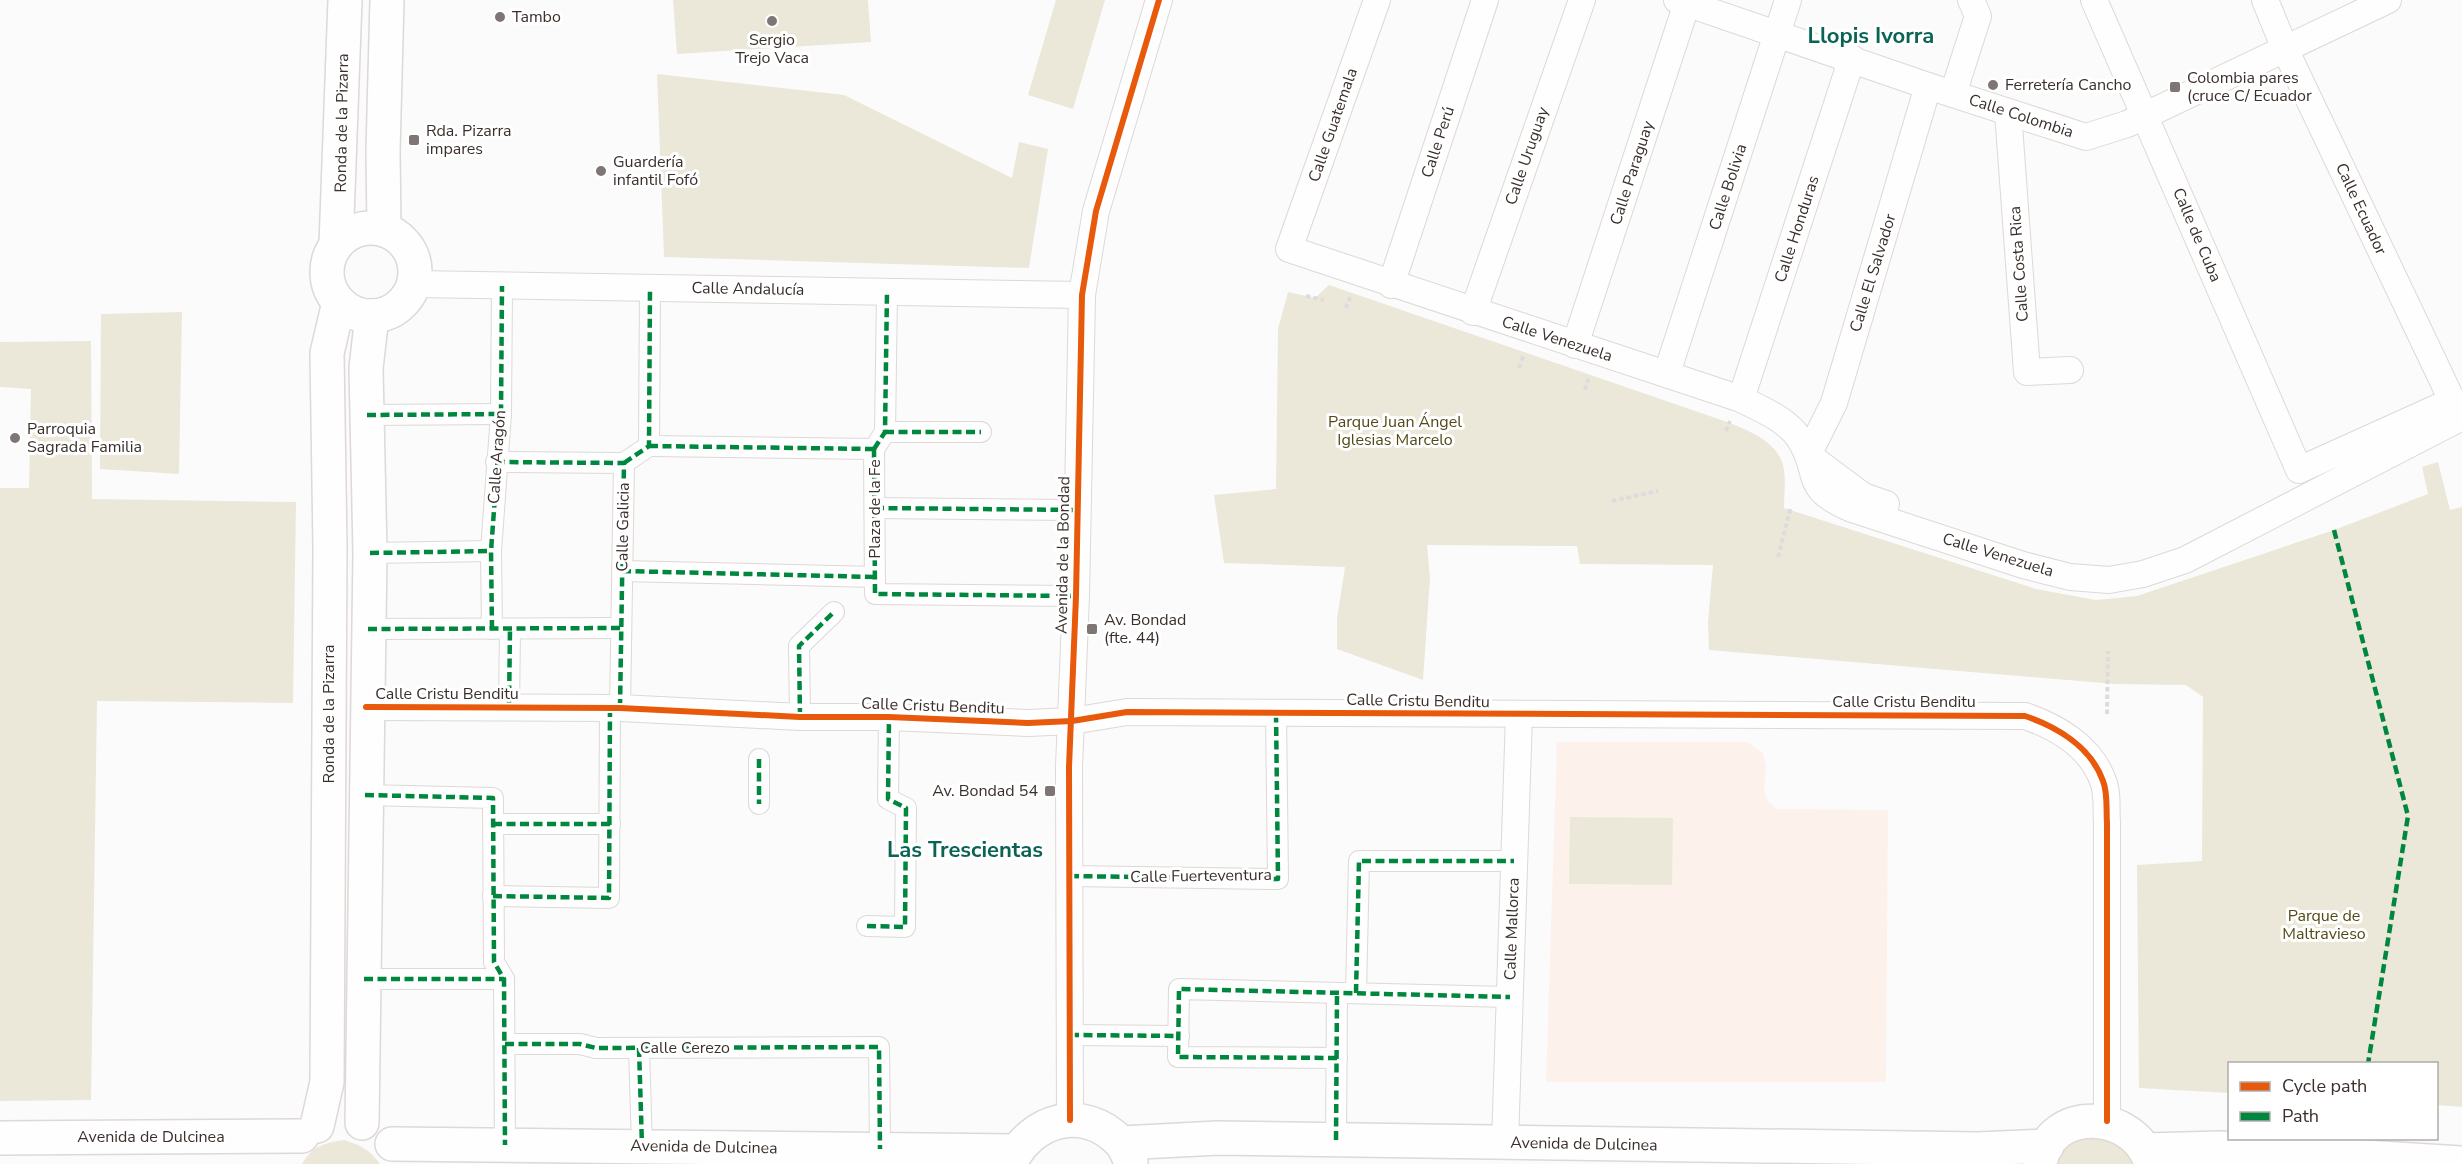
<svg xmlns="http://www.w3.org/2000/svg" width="2462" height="1164" font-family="'Nunito Sans',sans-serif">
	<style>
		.built { fill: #fdf1ec }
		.green { fill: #ebe8d9 }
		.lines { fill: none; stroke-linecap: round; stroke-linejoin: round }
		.pedestrian-casing { stroke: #ded8d6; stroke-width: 22 }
		.minor-casing { stroke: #ded8d6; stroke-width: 28 }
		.secondary-casing { stroke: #ded8d6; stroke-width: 36 }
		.path { stroke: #dcdcdc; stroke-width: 4; stroke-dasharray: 4.5 3; stroke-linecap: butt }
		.pedestrian { stroke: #fefefe; stroke-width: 20 }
		.minor { stroke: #fefefe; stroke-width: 26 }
		.secondary { stroke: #fefefe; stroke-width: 33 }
		.quiet { stroke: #00873e; stroke-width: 4.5; stroke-dasharray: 9 4.5; stroke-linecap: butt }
		.cycleway-casing { stroke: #fff; stroke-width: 10 }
		.cycleway { stroke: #e8590c; stroke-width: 6 }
		.poi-dot { fill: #7e7674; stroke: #fff; stroke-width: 2 }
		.labels { text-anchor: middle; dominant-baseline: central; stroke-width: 6; stroke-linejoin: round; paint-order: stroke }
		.poi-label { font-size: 16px; fill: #3a2f2b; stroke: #fff; text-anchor: start }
		.street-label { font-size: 16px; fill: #3a2f2b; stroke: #fff }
		.park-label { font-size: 16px; fill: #544915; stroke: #fff }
		.district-label { font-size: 22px; font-weight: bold; fill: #0a6456; stroke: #fff }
	</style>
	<rect width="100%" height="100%" fill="#fbfbfb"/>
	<polygon class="built" points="1557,742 1747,742 1763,753 1766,767 1764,791 1768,801 1777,809 1888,810 1886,1082 1546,1082"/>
	<g class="green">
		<polygon points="673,0 868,0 871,42 677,54"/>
		<polygon points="1056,0 1105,0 1073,109 1028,95"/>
		<polygon points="657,74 844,95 1012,178 1019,142 1048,149 1029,268 664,257"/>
		<path d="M1329 285 1730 423C1752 432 1780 443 1784 470 1786 482 1784 496 1784 508L2036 589 2096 600 2137 596 2334 530 2428 494 2422 467 2438 462 2450 510 2462 507V1107L2437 1105 2436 1064H2230L2229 1093 2139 1088 2137 865 2202 861 2203 697 2186 685 2115 684 1709 650 1708 622 1713 565 1580 564 1577 546 1427 545 1430 578 1423 680 1337 649V619L1345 567 1224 563 1214 495 1276 489 1278 329 1288 292 1315 298Z"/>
		<polygon points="182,312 179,474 100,469 101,314"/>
		<polygon points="91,341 92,499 296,502 293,703 97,701 91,1100 0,1101 0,488 29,488 31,389 0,387 0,342"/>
		<polygon points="1570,817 1673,818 1672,885 1569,884"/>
		<polygon points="2111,1131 2141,1164 2054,1164 2070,1138"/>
		<path d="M344 1140C361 1145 370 1150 380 1164H302C311 1147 326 1142 344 1140Z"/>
	</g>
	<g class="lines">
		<g class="pedestrian-casing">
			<g id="pedestrian">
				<polyline points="367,415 501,414"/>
				<polyline points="885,432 981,432"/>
				<polyline points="649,446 874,449"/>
				<polyline points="874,449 875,594 1076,596"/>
				<polyline points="874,449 885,432 887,292"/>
				<polyline points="496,462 624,463"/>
				<polyline points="624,463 649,446 650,288"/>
				<polyline points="875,508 1078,510"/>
				<polyline points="370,553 491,551"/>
				<polyline points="622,571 875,577"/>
				<polyline points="368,629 621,628"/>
				<polyline points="492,629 491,551 501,414 502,286"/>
				<polyline points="509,708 510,629"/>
				<polyline points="620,708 624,463"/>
				<polyline points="800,717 799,646 834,612"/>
				<polyline points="759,759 759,804"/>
				<polyline points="365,795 493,798 494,962 504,979 505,1145"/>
				<polyline points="493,824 610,824"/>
				<polyline points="1070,876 1278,879 1276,713"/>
				<polyline points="493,896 609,898 610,709"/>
				<polyline points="867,926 905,927 906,808 888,799 889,717"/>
				<polyline points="364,979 504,979"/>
				<polyline points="1356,993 1359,861 1514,861"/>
				<polyline points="1070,1035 1179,1036"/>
				<polyline points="505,1044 580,1044 596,1048 879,1047 880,1149"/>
				<polyline points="639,1048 642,1146"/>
				<polyline points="1337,1058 1178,1057 1179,989 1510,997"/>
				<polyline points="1336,1140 1337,993"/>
			</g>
		</g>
		<g class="minor-casing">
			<g id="minor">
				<path d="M1377 0 1289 249 1741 399C1761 409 1786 419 1799 438 1823 475 1800 487 1852 509L2023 565 2070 577 2109 580 2143 574 2185 560 2462 417"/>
				<polyline points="1677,0 1928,86 2086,137 2127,124 2388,0"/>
				<polyline points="2094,0 2299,470 2452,401"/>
				<polyline points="2265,0 2285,49 2459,415"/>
				<polyline points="1953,94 1978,16 1971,0"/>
				<polyline points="2008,112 2027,372 2070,370"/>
				<polyline points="414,284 1082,295"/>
				<polyline points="1391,285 1485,0"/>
				<polyline points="1473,312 1582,0"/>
				<polyline points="1575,345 1688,0"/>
				<polyline points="1667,373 1788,0"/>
				<polyline points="1741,399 1852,58"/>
				<polyline points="1808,455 1863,496 1886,504"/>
				<polyline points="1808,455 1834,403 1928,86"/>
				<path d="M366 707 620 708 800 717H889L1028 723 1072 721 1127 712 2025 716C2057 727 2091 747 2103 781 2108 793 2106 810 2107 823V1121"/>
				<polyline points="1070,1120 1069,767 1076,596 1082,295 1096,211 1159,0"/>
				<polyline points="1505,1143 1519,715"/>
			</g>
		</g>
		<g class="secondary-casing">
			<g id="secondary">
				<circle cx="371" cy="272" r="44"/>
				<polyline points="384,230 383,151 387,0"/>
				<polyline points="336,245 345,0"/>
				<polyline points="362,1123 370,553 366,368 372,316"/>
				<polyline points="317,1126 327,1082 330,547 327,353 339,302"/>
				<polyline points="0,1138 302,1136"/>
				<polyline points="1122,1143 1218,1138 1977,1149 2047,1146"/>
				<polyline points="392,1144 1016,1151"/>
				<polyline points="2145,1150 2220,1148 2462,1163"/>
				<path d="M1010 1164C1030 1119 1084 1104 1120 1142 1125 1147 1128 1156 1131 1162"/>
				<path d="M2040 1164C2049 1105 2135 1109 2151 1164"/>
			</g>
		</g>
		<g class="path">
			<polyline points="1306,296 1324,300"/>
			<polyline points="1346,308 1350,297"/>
			<polyline points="1519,368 1524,354"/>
			<polyline points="1585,390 1589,376"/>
			<polyline points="1726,431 1730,421"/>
			<polyline points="1612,501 1658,491"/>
			<polyline points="1778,557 1791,506"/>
			<polyline points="2107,714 2108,651"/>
		</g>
		<use href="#pedestrian" class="pedestrian"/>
		<use href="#minor" class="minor"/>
		<use href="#secondary" class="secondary"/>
		<g class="quiet">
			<polyline points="367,415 501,414"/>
			<polyline points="885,432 981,432"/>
			<polyline points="649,446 874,449"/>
			<polyline points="874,449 875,594 1076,596"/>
			<polyline points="874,449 885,432 887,292"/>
			<polyline points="496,462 624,463"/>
			<polyline points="624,463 649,446 650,288"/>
			<polyline points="875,508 1078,510"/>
			<polyline points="2334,530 2408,816 2368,1064"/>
			<polyline points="370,553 491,551"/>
			<polyline points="622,571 875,577"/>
			<polyline points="368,629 621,628"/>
			<polyline points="492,629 491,551 501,414 502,286"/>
			<polyline points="509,708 510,629"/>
			<polyline points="620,708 624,463"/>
			<polyline points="800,717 799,646 834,612"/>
			<polyline points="759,759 759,804"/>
			<polyline points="365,795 493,798 494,962 504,979 505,1145"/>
			<polyline points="493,824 610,824"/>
			<polyline points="1070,876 1278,879 1276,713"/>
			<polyline points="493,896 609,898 610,709"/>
			<polyline points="867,926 905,927 906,808 888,799 889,717"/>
			<polyline points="364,979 504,979"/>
			<polyline points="1356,993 1359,861 1514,861"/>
			<polyline points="1070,1035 1179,1036"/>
			<polyline points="505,1044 580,1044 596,1048 879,1047 880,1149"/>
			<polyline points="639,1048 642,1146"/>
			<polyline points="1337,1058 1178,1057 1179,989 1510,997"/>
			<polyline points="1336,1140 1337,993"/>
		</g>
		<g class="cycleway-casing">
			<g id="cycleway">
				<path d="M366 707 620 708 800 717H889L1028 723 1072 721 1127 712 2025 716C2057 727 2091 747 2103 781 2108 793 2106 810 2107 823V1121"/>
				<polyline points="1070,1120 1069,767 1076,596 1082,295 1096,211 1159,0"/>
			</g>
		</g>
		<use href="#cycleway" class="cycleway"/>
	</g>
	<g class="poi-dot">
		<circle cx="500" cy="17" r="6"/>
		<circle cx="772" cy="21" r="6"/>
		<circle cx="1993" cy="85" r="6"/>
		<rect x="2169" y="81" width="12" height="12" rx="3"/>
		<rect x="408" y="134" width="12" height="12" rx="3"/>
		<circle cx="601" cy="171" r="6"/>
		<circle cx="15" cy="438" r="6"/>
		<rect x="1086" y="623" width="12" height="12" rx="3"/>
		<rect x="1044" y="785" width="12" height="12" rx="3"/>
	</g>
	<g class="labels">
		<g class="poi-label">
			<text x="512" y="17">Tambo</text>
			<text x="772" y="40" text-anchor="middle">Sergio<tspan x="772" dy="18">Trejo Vaca</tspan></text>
			<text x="2187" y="78">Colombia pares<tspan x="2187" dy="18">(cruce C/ Ecuador</tspan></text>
			<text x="2005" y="85">Ferretería Cancho</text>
			<text x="426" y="131">Rda. Pizarra<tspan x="426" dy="18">impares</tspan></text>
			<text x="613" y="162">Guardería<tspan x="613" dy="18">infantil Fofó</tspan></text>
			<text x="27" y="429">Parroquia<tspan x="27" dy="18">Sagrada Familia</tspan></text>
			<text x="1104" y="620">Av. Bondad<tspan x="1104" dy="18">(fte. 44)</tspan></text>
			<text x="1038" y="791" text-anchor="end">Av. Bondad 54</text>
		</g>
		<g class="street-label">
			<text transform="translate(2021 116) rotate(18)">Calle Colombia</text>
			<text transform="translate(342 123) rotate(-89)">Ronda de la Pizarra</text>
			<text transform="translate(1333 125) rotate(-71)">Calle Guatemala</text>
			<text transform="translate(1438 142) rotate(-72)">Calle Perú</text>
			<text transform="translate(1527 156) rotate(-71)">Calle Uruguay</text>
			<text transform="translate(1632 173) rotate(-72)">Calle Paraguay</text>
			<text transform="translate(1728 187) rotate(-72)">Calle Bolivia</text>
			<text transform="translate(2361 209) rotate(65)">Calle Ecuador</text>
			<text transform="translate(1797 229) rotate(-72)">Calle Honduras</text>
			<text transform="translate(2197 235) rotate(67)">Calle de Cuba</text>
			<text transform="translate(2019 264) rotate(-94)">Calle Costa Rica</text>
			<text transform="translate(1873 273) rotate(-73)">Calle El Salvador</text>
			<text transform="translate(748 289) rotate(1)">Calle Andalucía</text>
			<text transform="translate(1557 339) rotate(18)">Calle Venezuela</text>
			<text transform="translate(497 457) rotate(-86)">Calle Aragón</text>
			<text transform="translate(875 509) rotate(-90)">Plaza de la Fe</text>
			<text transform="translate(623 527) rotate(-89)">Calle Galicia</text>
			<text transform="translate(1063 555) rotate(-89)">Avenida de la Bondad</text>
			<text transform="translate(1998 555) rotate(17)">Calle Venezuela</text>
			<text x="447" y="694">Calle Cristu Benditu</text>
			<text transform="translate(1418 701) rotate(1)">Calle Cristu Benditu</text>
			<text x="1904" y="702">Calle Cristu Benditu</text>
			<text transform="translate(933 706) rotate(2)">Calle Cristu Benditu</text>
			<text transform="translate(329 714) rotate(-90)">Ronda de la Pizarra</text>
			<text transform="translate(1201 876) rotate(-1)">Calle Fuerteventura</text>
			<text transform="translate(1512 929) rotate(-88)">Calle Mallorca</text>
			<text x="685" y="1048">Calle Cerezo</text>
			<text x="151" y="1137">Avenida de Dulcinea</text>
			<text transform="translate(1584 1144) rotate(1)">Avenida de Dulcinea</text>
			<text transform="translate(704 1147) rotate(1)">Avenida de Dulcinea</text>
		</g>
		<g class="park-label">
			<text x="1395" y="422">Parque Juan Ángel<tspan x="1395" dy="18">Iglesias Marcelo</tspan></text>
			<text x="2324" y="916">Parque de<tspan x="2324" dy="18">Maltravieso</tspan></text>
		</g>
		<g class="district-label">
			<text x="1871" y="36">Llopis Ivorra</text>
			<text x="965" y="850">Las Trescientas</text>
		</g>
	</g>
	<rect x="2228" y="1062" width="210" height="78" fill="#ffffff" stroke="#b0acaa" stroke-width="1.5"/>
	<rect x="2240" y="1082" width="30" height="9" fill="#e8590c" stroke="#b0acaa" stroke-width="1.5"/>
	<text x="2282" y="1092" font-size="18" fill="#3a2f2b">Cycle path</text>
	<rect x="2240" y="1112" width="30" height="9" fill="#00873e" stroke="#b0acaa" stroke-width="1.5"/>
	<text x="2282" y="1122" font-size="18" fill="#3a2f2b">Path</text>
</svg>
